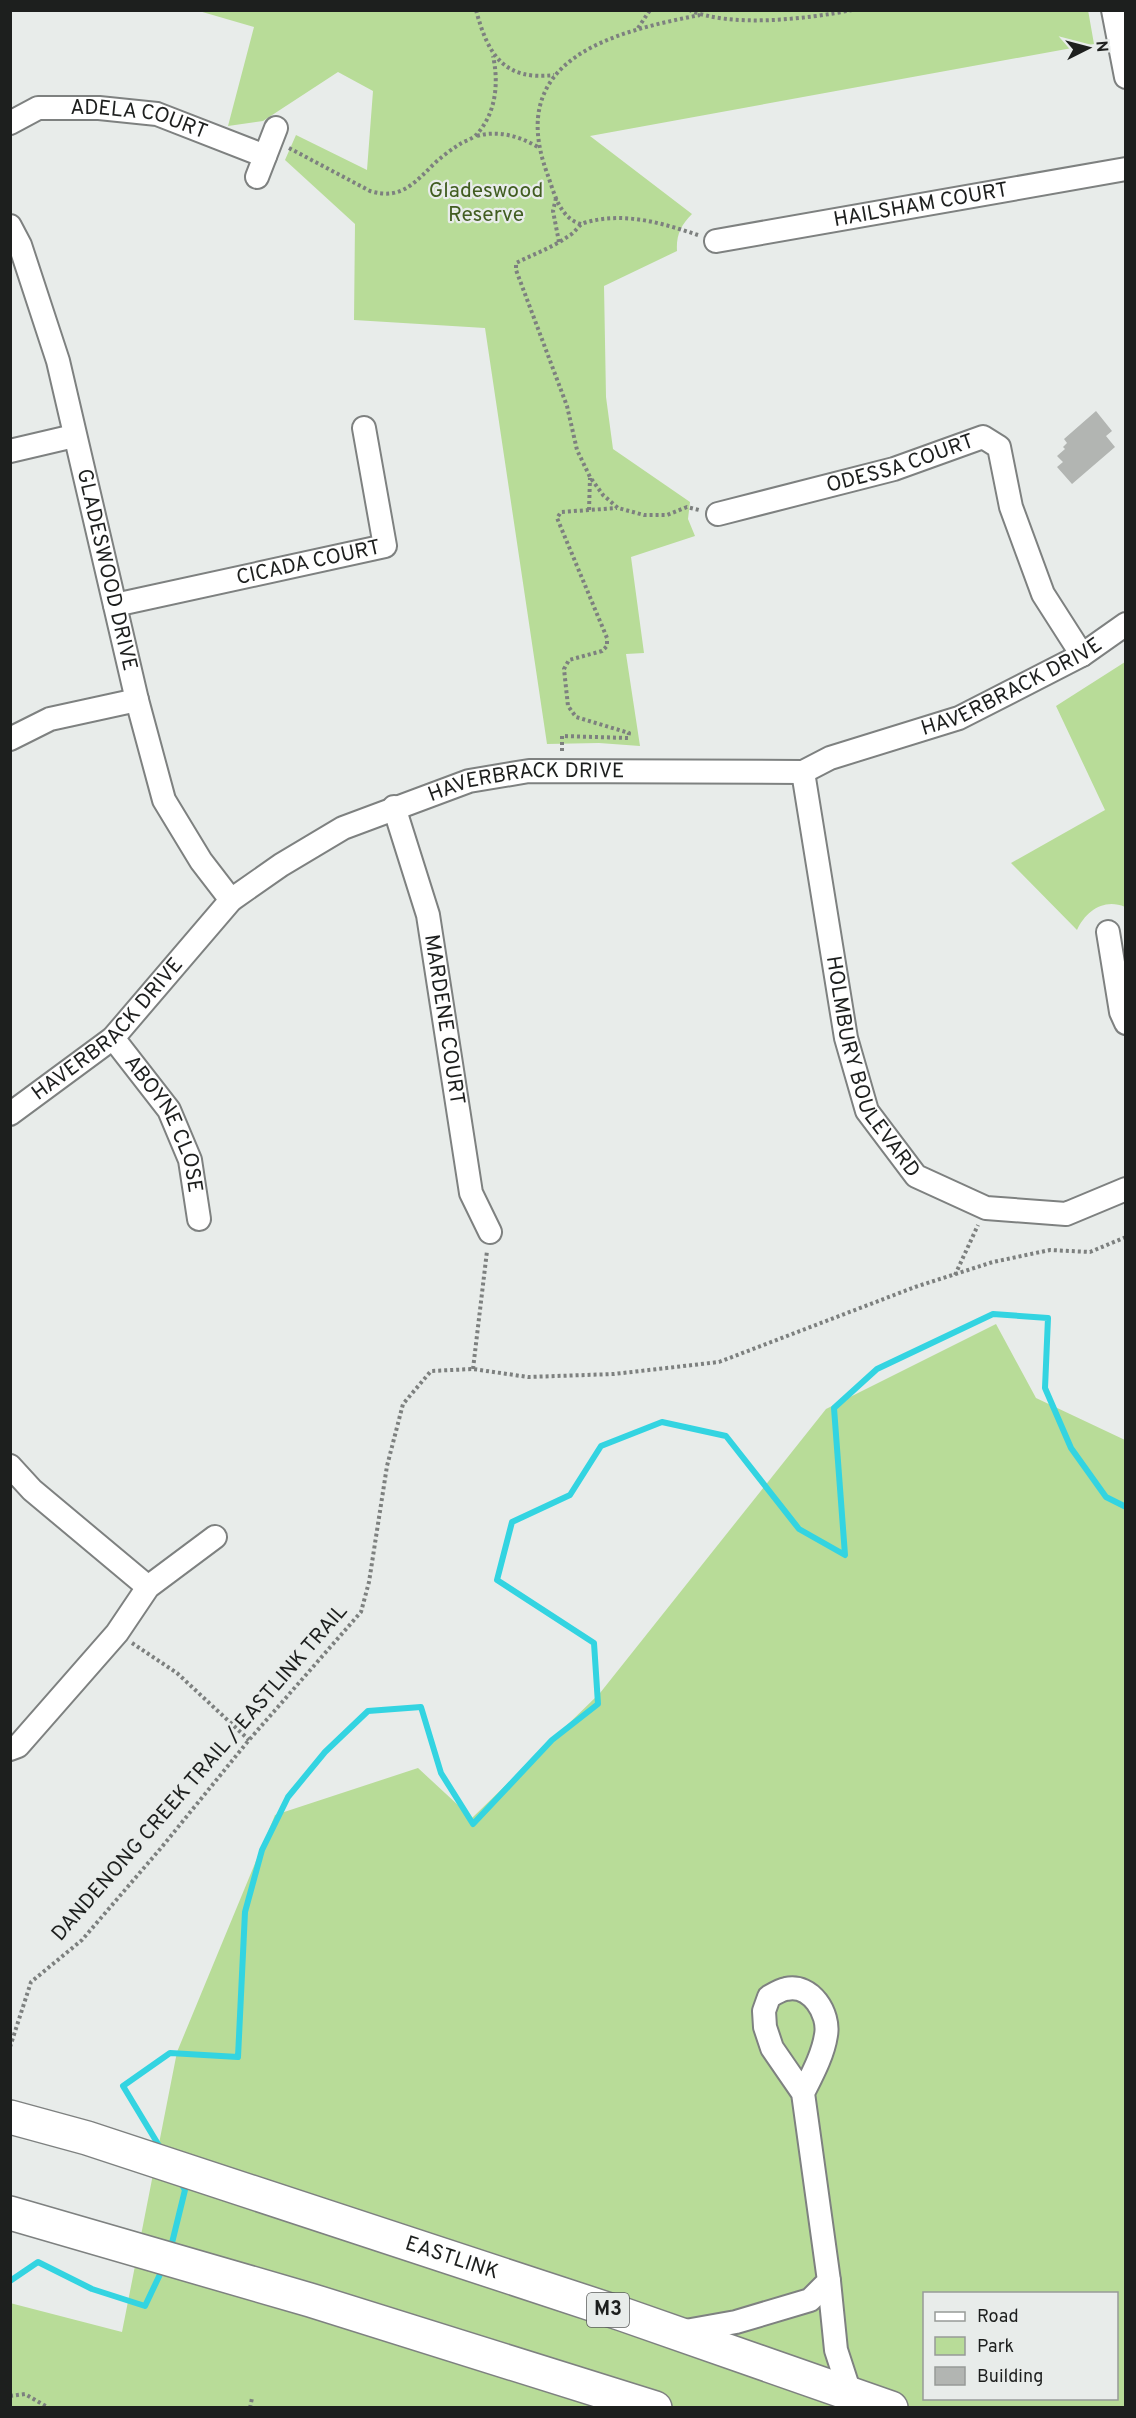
<svg xmlns="http://www.w3.org/2000/svg" width="1136" height="2418" font-family="Overpass,sans-serif">
	<style>
		.green { fill: #b8dc98; fill-rule: evenodd }
		.lines { fill: none; stroke-linecap: round; stroke-linejoin: round }
		.stream { stroke: #33d4e1; stroke-width: 6 }
		.building { fill: #b2b5b2 }
		.minor-casing { stroke: #7e8180; stroke-width: 26 }
		.highway-casing { stroke: #7e8180; stroke-width: 36 }
		.path { stroke: #7d807f; stroke-width: 4; stroke-dasharray: 3 3; stroke-linecap: butt }
		.minor { stroke: #fff; stroke-width: 22 }
		.highway { stroke: #fff; stroke-width: 33 }
		.labels { text-anchor: middle; dominant-baseline: central; stroke-width: 4.5; stroke-linejoin: round; paint-order: stroke }
		.shield { fill: #e8ecea; stroke: #5a5c5b; stroke-width: 1.5 }
		.shield-label { font-size: 20px; font-weight: bold; fill: #1d1f1e }
		.street-label { font-size: 21px; fill: #1d1f1e; stroke: #e8ecea }
		.park-label { font-size: 21px; fill: #415d21; stroke: #e8ecea }
	</style>
	<rect width="100%" height="100%" fill="#e8ecea"/>
	<g class="green">
		<path d="M1088 10 1094 44 590 136 692 214C681 225 676 235 677 251L604 286 606 397 613 449 690 502 688 519 695 536 631 557 644 653 626 654 640 746 599 743 547 744 485 328 354 320 355 224 285 160 296 135 367 170 373 91 338 72 263 121 228 126 254 27 199 11Z"/>
		<path d="M1125 662V907C1104 898 1086 911 1077 930L1011 863 1105 810 1056 706Z"/>
		<path d="M996 1324 1036 1398 1125 1440V2407H11L10 2303 122 2332 177 2052 275 1815 418 1768 472 1818 600 1693 826 1409ZM924 2294H1116V2398H924Z"/>
	</g>
	<g class="lines">
		<g class="stream">
			<polyline points="161,2149 123,2086 170,2053 238,2057 245,1912 262,1850 288,1797 325,1752 368,1711 421,1707 441,1773 473,1824 552,1740 598,1704 594,1643 497,1580 512,1522 570,1495 601,1446 662,1422 726,1436 799,1529 845,1555 834,1408 877,1369 993,1314 1048,1318 1045,1388 1071,1448 1106,1497 1126,1507"/>
			<polyline points="170,2251 185,2190 180,2181"/>
			<polyline points="10,2281 38,2262 92,2289 145,2306 163,2268"/>
		</g>
	</g>
	<polygon class="building" points="1096,411 1112,431 1106,436 1115,447 1072,484 1057,467 1063,462 1057,456 1065,449 1063,447 1067,443 1064,439"/>
	<g class="lines">
		<g class="minor-casing">
			<g id="minor">
				<polyline points="1113,10 1126,77"/>
				<path id="s1" d="M10 123 38 108H99L157 114 265 156"/>
				<polyline points="257,177 276,128"/>
				<path id="s2" d="M10 226 20 245 58 361 137 700 164 800 201 861 231 900"/>
				<path id="s3" d="M716 241 1126 169"/>
				<polyline points="10,451 74,436"/>
				<path id="s4" d="M718 514 894 469 983 437 999 447 1011 507 1043 594 1082 655"/>
				<path id="s5" d="M115 605 385 546 364 428"/>
				<polyline points="10,739 50,719 137,700"/>
				<path id="s6" d="M803 772 846 1038 867 1111 916 1176 986 1208 1066 1214 1126 1189"/>
				<path id="s7" d="M394 807 428 915 471 1193 490 1232"/>
				<polyline points="1108,932 1121,1012 1126,1023"/>
				<path id="s8" d="M113 1038 169 1110 190 1160 199 1219"/>
				<path id="s9" d="M10 1114 113 1038 231 900 281 865 343 828 469 781 529 771 803 772 830 758 959 718 1082 655 1126 624"/>
				<polyline points="10,1466 32,1490 148,1587"/>
				<polyline points="10,1749 18,1746 117,1633 148,1587 215,1537"/>
				<polyline points="829,2281 836,2350 850,2393"/>
				<path d="M680 2332 736 2322 810 2300 829 2281 803 2093 772 2048 765 2027 764 2011 769 1997C774 1994 780 1990 786 1989 811 1983 830 2014 826 2035 823 2055 812 2075 803 2093"/>
			</g>
		</g>
		<g class="highway-casing">
			<g id="highway">
				<path id="s10" d="M10 2117 87 2138 622 2314 891 2408"/>
				<polyline points="10,2213 310,2300 655,2408"/>
			</g>
		</g>
		<g class="path">
			<path d="M476 10C488 55 504 81 554 75"/>
			<path d="M689 10C731 28 807 19 852 10"/>
			<polyline points="638,28 650,10"/>
			<path d="M477 136C498 130 519 136 538 147"/>
			<path d="M289 148 370 191C402 201 416 181 437 161 444 155 452 149 460 144 465 141 472 139 476 135 496 114 499 83 493 56"/>
			<polyline points="556,198 553,211 559,242"/>
			<path d="M581 224C559 218 554 192 547 173 505 58 613 32 700 15"/>
			<path d="M698 235C662 223 623 211 584 223 578 225 576 232 570 235 554 247 534 254 516 263V270L567 406 577 450 590 477 603 495 618 508 644 515H667L687 507 699 510"/>
			<polyline points="589,510 590,478"/>
			<polyline points="562,751 562,736 628,738 629,733 576,717 568,706 564,669 569,660 602,651 607,646 607,638 557,518 561,512 617,508"/>
			<polyline points="955,1275 978,1225"/>
			<polyline points="473,1369 487,1251"/>
			<polyline points="132,1643 177,1673 249,1740"/>
			<polyline points="10,2047 31,1982 82,1940 161,1848 249,1740 361,1612 369,1582 387,1466 403,1404 431,1371 473,1369 528,1377 614,1374 719,1362 915,1287 993,1262 1050,1250 1090,1252 1126,1237"/>
			<polyline points="10,2396 25,2394 49,2408"/>
			<polyline points="250,2408 252,2398"/>
		</g>
		<use href="#minor" class="minor"/>
		<use href="#highway" class="highway"/>
	</g>
	<g class="labels">
		<rect class="shield" x="587" y="2293" width="42" height="34" rx="4.5"/>
		<g class="shield-label">
			<text x="608" y="2310">M3</text>
		</g>
		<g class="street-label">
			<text stroke="none"><textPath href="#s1" startOffset="134">ADELA COURT</textPath></text>
			<text stroke="none"><textPath href="#s3" startOffset="208">HAILSHAM COURT</textPath></text>
			<text stroke="none"><textPath href="#s4" startOffset="189">ODESSA COURT</textPath></text>
			<text stroke="none"><textPath href="#s5" startOffset="198">CICADA COURT</textPath></text>
			<text stroke="none"><textPath href="#s2" startOffset="358">GLADESWOOD DRIVE</textPath></text>
			<text stroke="none"><textPath href="#s9" startOffset="1138">HAVERBRACK DRIVE</textPath></text>
			<text stroke="none"><textPath href="#s9" startOffset="634">HAVERBRACK DRIVE</textPath></text>
			<text stroke="none"><textPath href="#s7" startOffset="219">MARDENE COURT</textPath></text>
			<text stroke="none"><textPath href="#s9" startOffset="130">HAVERBRACK DRIVE</textPath></text>
			<text stroke="none"><textPath href="#s6" startOffset="306">HOLMBURY BOULEVARD</textPath></text>
			<text stroke="none"><textPath href="#s8" startOffset="102">ABOYNE CLOSE</textPath></text>
			<text transform="translate(200 1773) rotate(-49)">DANDENONG CREEK TRAIL / EASTLINK TRAIL</text>
			<text stroke="none"><textPath href="#s10" startOffset="464">EASTLINK</textPath></text>
		</g>
		<g class="park-label">
			<text x="486" y="191">Gladeswood<tspan x="486" dy="24">Reserve</tspan></text>
		</g>
	</g>
	<rect width="1136" height="2418" fill="none" stroke="#1d1f1e" stroke-width="24"/>
	<rect x="923" y="2292" width="195" height="108" fill="#e8ecea" stroke="#979a98" stroke-width="1.5"/>
	<rect x="935" y="2312" width="30" height="9" fill="#ffffff" stroke="#979a98" stroke-width="1.5"/>
	<text x="977" y="2322" font-size="18" fill="#1d1f1e">Road</text>
	<rect x="935" y="2337" width="30" height="18" fill="#b8dc98" stroke="#979a98" stroke-width="1.5"/>
	<text x="977" y="2352" font-size="18" fill="#1d1f1e">Park</text>
	<rect x="935" y="2367" width="30" height="18" fill="#b2b5b2" stroke="#979a98" stroke-width="1.5"/>
	<text x="977" y="2382" font-size="18" fill="#1d1f1e">Building</text>
	<g transform="translate(1088 48) rotate(84)" stroke="#e8ecea" stroke-width="4.5" paint-order="stroke">
	<path d="M0-4.5L10 22L0 15L-10 22Z" fill="#1d1f1e"/>
	<text y="-9" font-size="16" font-weight="bold" text-anchor="middle" fill="#1d1f1e">N</text>
	</g>
</svg>
